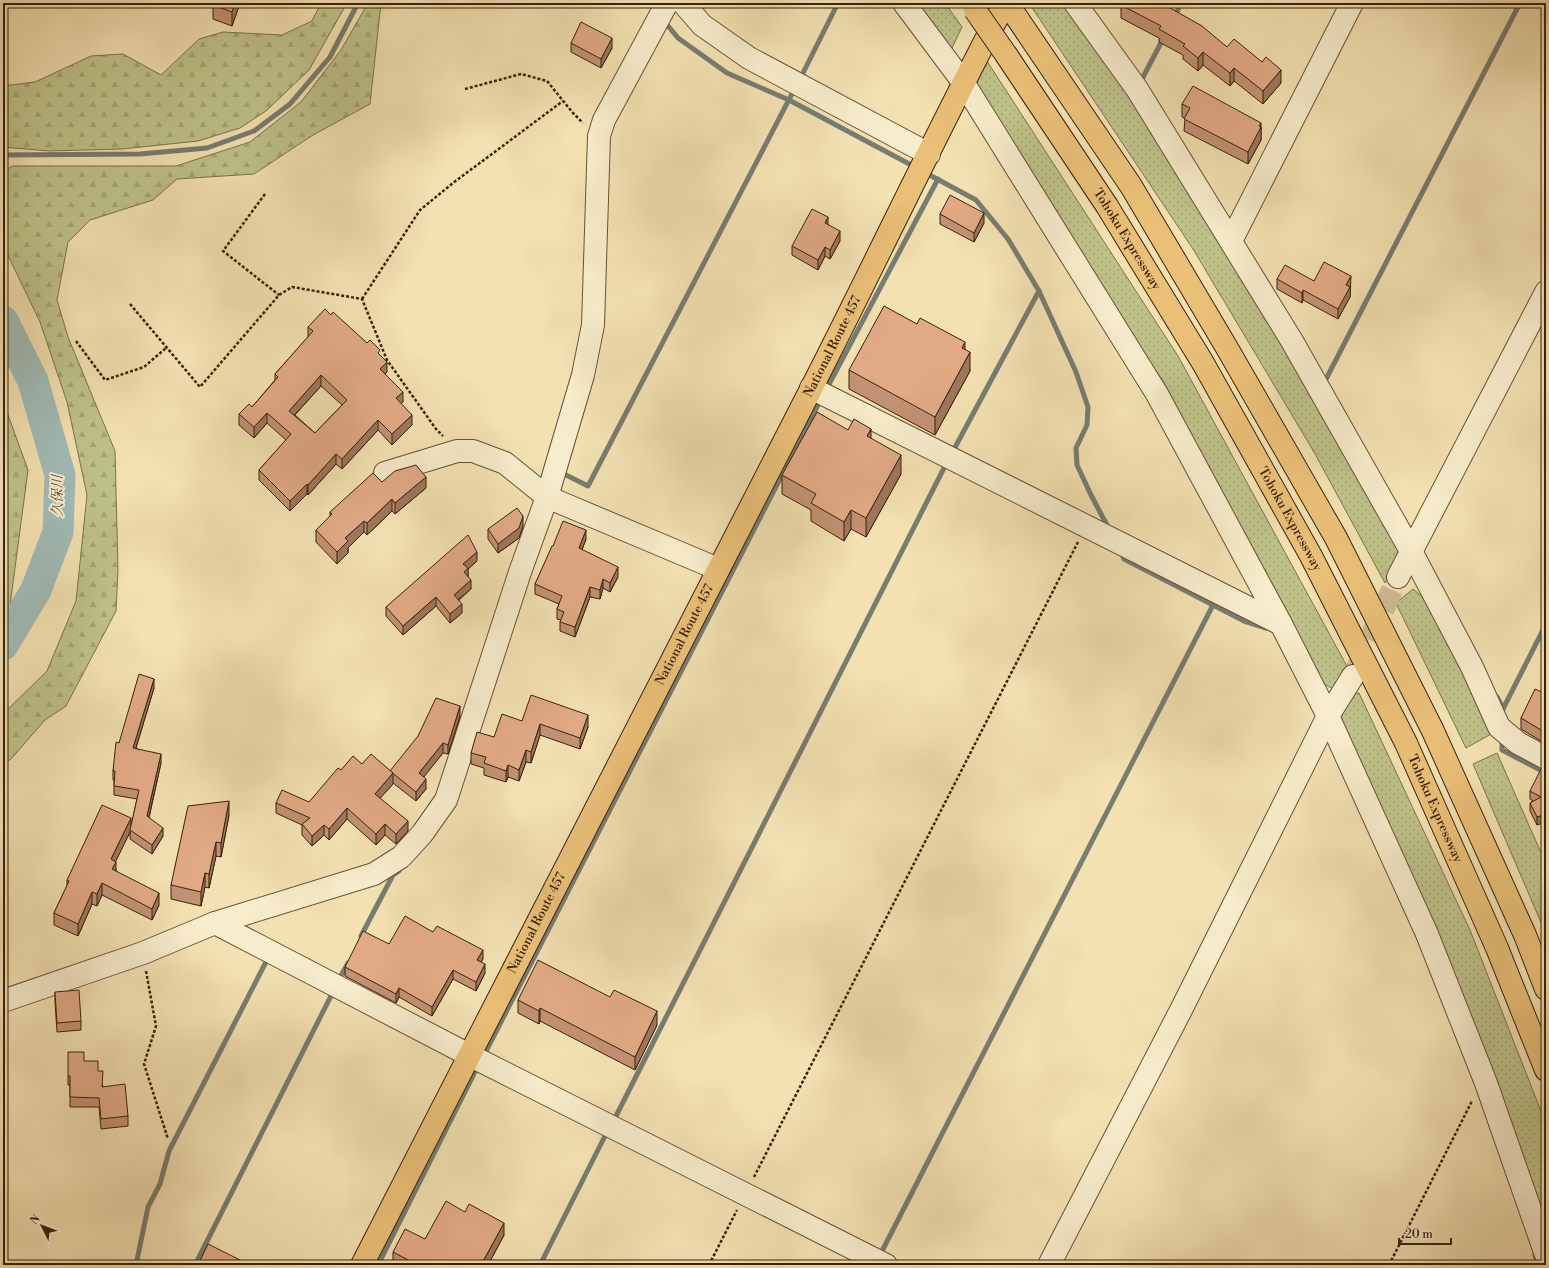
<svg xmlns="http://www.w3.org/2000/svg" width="1549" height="1268" font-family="'Libre Bodoni','Noto Serif JP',serif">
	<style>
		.grass { fill: url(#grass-dots); stroke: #7c724a }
		.forest { fill: url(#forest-firs); stroke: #7c724a }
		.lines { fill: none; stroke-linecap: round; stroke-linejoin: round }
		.stream { stroke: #777d73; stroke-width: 5 }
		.river { stroke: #a1bbb7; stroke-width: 31 }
		.minor-tunnel { stroke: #cebb90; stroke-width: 22; stroke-dasharray: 22 11; stroke-linecap: butt }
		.minor-casing { stroke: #685135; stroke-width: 24 }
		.highway-casing { stroke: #39210c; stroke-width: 24 }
		.path { stroke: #39210c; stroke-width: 2.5; stroke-dasharray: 3 2; stroke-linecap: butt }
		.minor { stroke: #f7eccc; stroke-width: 22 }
		.highway { stroke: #eac078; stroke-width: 22 }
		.highway-bridge-casing { stroke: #39210c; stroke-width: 24; stroke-linecap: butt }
		.highway-bridge { stroke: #eac078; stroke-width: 22 }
		.wall { fill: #c29272; stroke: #39210c; fill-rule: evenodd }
		.shaded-wall { fill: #9e775d; stroke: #39210c }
		.building { fill: #e1aa85; stroke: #39210c; fill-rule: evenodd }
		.labels { text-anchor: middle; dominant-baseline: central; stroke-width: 4; stroke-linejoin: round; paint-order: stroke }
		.street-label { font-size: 13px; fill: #39210c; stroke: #f7eccc }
		.water-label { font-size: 14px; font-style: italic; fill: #584f3f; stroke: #f7eccc }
	</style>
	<defs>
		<pattern id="grass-dots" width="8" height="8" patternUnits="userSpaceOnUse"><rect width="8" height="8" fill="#bec289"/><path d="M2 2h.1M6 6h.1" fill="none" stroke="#a4a675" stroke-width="1.8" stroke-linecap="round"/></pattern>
		<pattern id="forest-firs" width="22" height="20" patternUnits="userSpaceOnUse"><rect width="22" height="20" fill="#bec289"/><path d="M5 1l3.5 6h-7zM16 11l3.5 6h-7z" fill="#a4a675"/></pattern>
	</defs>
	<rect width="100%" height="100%" fill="#f3e1b1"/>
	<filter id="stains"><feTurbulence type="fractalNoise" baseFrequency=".005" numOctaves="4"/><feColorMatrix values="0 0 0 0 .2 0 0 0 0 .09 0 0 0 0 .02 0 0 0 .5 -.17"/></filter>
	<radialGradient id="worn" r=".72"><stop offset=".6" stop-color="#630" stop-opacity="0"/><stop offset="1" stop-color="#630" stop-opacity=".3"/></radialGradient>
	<g class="grass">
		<polygon points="911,3 945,3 962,27 951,50"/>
		<polygon points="1029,3 1068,3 1228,248 1399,547 1401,558 1385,583 1314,452 1193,249"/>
		<polygon points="985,58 1178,356 1349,670 1333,689 1321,682 1163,381 982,112 976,85"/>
		<polygon points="1413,589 1424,598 1493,733 1466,748 1396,603"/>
		<polygon points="1359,693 1470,930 1546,1124 1546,1222 1336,715 1347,695"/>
		<polygon points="1497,753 1546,864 1546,934 1473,764"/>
	</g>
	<g class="forest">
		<polygon points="321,3 347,3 309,70 266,111 240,128 198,141 122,149 49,151 3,147 3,86 35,82 91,56 123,54 161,75 199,39 223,32 282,35 312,21"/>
		<polygon points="368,3 381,3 370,104 313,135 254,174 177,179 153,200 90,220 68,242 57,300 68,337 115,451 118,570 116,611 66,706 45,720 11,759 3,764 3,714 47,671 76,601 87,495 67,402 40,322 3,245 3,172 12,166 176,166 250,142 301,102 341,50"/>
		<polygon points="3,401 28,470 9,613 3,620"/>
	</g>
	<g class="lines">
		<g class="stream">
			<polyline points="650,3 657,12"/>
			<polyline points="1175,16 1181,3"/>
			<polyline points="664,21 678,38 727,73 789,100 915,167"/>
			<polyline points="800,79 838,3"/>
			<polyline points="1141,81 1164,37"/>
			<polyline points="3,155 140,154 207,148 254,131 290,104 330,57 358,3"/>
			<polyline points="924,172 976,200 1008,239 1039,291 1076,372 1088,407 1087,425 1076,448 1077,465 1091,495 1109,529"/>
			<polyline points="1327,384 1325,381 1520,3"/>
			<polyline points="826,390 938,179"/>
			<polyline points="952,453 1039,291"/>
			<polyline points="560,472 588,486 795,88"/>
			<polyline points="1121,552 1124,559 1244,621 1266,628"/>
			<polyline points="1497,697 1503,708"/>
			<polyline points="1503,709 1546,624"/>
			<polyline points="1502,737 1502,750 1546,773"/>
			<polyline points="361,936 393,875 399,871"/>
			<polyline points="338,981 348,963"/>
			<polyline points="483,1057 821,399"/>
			<polyline points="613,1122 947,462"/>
			<polyline points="1535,1255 1538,1265"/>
			<polyline points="879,1257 1213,605"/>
			<polyline points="136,1265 148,1207 160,1184 169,1151 268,958"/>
			<polyline points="195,1265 334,990"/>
			<polyline points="378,1265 478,1066"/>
			<polyline points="540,1265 608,1130"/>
		</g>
		<polyline class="river" points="3,321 33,381 60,475 58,532 36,590 3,645"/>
		<polyline class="minor-tunnel" points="1356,670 1398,577"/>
		<g class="minor-casing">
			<g id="minor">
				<polyline points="683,3 702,25 749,58 929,154"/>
				<polyline points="904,3 963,82 1157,394 1281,624 1328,716 1427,934 1486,1083 1546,1255"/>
				<polyline points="1075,3 1137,89 1292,341 1411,551 1472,667 1499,727 1518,743 1546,758"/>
				<polyline points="1231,241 1352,3"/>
				<polyline points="811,388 1281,624"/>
				<polyline points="385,473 457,451 473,451 505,463 547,497 718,569"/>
				<polyline points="1398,577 1546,292"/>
				<polyline points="215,923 469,1055 886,1265"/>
				<polyline points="3,1001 143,953 215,923 374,874 401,857 422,834 446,800 520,572 547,497 583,375 593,325 599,136 604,120 667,3"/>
				<polyline points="1049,1265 1181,1010 1328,716 1353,676"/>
			</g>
		</g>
		<g class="highway-casing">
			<g id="highway">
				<polyline points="1007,3 1131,186 1227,348 1336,538 1433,731 1525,935 1546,989"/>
				<path id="s1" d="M1007 56 1107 206 1203 363 1311 556 1406 743 1497 948 1546 1070"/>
				<path id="s2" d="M362 1265C510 973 660 682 810 391 876 262 937 131 1005 3"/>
			</g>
		</g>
		<g class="path">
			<polyline points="465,89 521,74 547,81 573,113 583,123"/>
			<polyline points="265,194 223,251 279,295"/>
			<polyline points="362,299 420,210 453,183 563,101"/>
			<polyline points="130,304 200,387 279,295 292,287 362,299 387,360 436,429 443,436"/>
			<polyline points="76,341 105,380 144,367 166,348"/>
			<polyline points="146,971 156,1026 144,1064 168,1139"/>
			<polyline points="754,1177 1078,542"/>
			<polyline points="709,1265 737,1210"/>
			<polyline points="1389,1265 1472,1101"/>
		</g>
		<use href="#minor" class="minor"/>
		<use href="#highway" class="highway"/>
		<g class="highway-bridge-casing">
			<polyline id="highway-bridge" points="975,10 1007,56"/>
		</g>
		<use href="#highway-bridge" class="highway-bridge"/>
	</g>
	<g class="wall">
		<polygon points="240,3 232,26 213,19 213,5"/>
		<polygon points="1121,5 1168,7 1227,47 1281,83 1263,104 1234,81 1230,86 1203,65 1198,71 1183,59 1183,55 1159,42 1159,38 1121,18"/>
		<polygon points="571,43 612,48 601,68 571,52"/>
		<polygon points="1182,104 1261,127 1261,140 1248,164 1184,131 1185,118 1182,117"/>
		<polygon points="940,214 984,223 974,242 940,224"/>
		<polygon points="828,224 840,241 830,259 825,256 818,270 792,255 792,246"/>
		<polygon points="1277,279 1314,281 1351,286 1350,288 1350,297 1338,319 1303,300 1302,303 1277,289"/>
		<path d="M331 315 367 343 380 355 387 372 385 374 403 402 401 404 412 425 392 445 378 430 342 469 336 464 308 495 307 494 290 511 259 480V470L286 440 267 423 254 438 239 425V414L252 407 275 380V374L308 337V327ZM321 386 342 405 315 433 295 415Z"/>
		<polygon points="917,324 965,349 970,371 935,435 849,389 849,370"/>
		<polygon points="848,430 871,438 901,474 866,537 851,529 844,541 811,521 811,510 782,494 782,475"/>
		<polygon points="382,482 426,488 395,514 392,511 367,535 364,532 348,548 348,553 337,564 316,542 316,530 330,516 330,512"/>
		<polygon points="523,526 519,538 498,553 488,539 488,529"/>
		<polygon points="586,539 582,550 618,577 610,592 603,588 600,599 590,597 575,637 560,631 560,622 561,620 557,619 557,609 559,604 535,594 535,584 553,546"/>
		<polygon points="477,561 468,569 468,576 471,589 459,600 462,613 450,623 436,606 403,635 386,616 386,607"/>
		<polygon points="154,688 136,748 161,763 149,818 163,836 152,854 130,839 130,832 115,862 116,871 159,905 152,920 102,895 97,906 92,904 78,936 54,925 54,913 67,886 67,880 131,826 137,799 114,795 114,780 113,780 113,771 119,743"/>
		<polygon points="1546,694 1546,744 1521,729 1521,718"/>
		<polygon points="460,716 448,754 443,753 423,777 426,789 416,801 393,783 393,784 380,798 408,831 396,844 385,835 376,845 347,819 329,840 324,835 312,846 302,835 302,825 276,813 276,803 309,802 341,770 362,764 390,771"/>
		<polygon points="522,721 588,727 580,749 540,735 531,763 526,762 519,781 508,777 506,782 484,775 484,768 471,764 471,753 494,737"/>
		<polygon points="1546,772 1537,825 1530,811 1530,803 1533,801 1530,799 1530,791"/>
		<polygon points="229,815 221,857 216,856 209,888 205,887 201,906 171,899 171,885"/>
		<polygon points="389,944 483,959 481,962 485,973 476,991 453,979 432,1016 399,997 396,1003 345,976 345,967"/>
		<polygon points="55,992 81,1021 81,1030 57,1032 55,1002"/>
		<polygon points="518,1000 657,1025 635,1070 540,1021 539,1024 518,1013"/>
		<polygon points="84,1061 98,1071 103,1087 128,1116 128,1126 101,1129 99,1107 70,1107 70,1085 68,1085 68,1076"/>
		<polygon points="504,1235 488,1265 393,1265 393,1252 425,1239"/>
	</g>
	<g class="shaded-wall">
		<polygon points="235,3 240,3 232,26 232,12"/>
		<polygon points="1164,3 1170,3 1163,17"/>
		<polygon points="612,38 612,48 601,68 601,59"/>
		<polygon points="1203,52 1203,65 1198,71 1198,58"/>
		<polygon points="1234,68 1234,81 1230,86 1230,73"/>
		<polygon points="1281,70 1281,83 1263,104 1263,91"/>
		<polygon points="1261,123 1261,129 1261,127 1261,140 1248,164 1248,152"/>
		<polygon points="984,213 984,223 974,242 974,233"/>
		<polygon points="828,217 828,227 825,223"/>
		<polygon points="840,231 840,241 830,259 830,250"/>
		<polygon points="825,247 825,256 818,270 818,260"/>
		<polygon points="1351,276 1350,297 1338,319 1338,309 1346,285"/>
		<polygon points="1303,290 1303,300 1302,303 1302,293"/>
		<polygon points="965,342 965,360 962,348"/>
		<polygon points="970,352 970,371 935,435 935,417"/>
		<polygon points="387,362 387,372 380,379 380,369"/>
		<polygon points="321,375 321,386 289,421 289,411"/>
		<polygon points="403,392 403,402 396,409 396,398"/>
		<polygon points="267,413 267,423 254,438 254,427"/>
		<polygon points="412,415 412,425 392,445 392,434"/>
		<polygon points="378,420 378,430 342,469 342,459"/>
		<polygon points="871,429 871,448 867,436"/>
		<polygon points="336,454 336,464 308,495 308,485"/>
		<polygon points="901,455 901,474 866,537 866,518"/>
		<polygon points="426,477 426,488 395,514 395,503"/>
		<polygon points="307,484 307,494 290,511 290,501"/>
		<polygon points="392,499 392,511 367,535 367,523"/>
		<polygon points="851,510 851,529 844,541 844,522"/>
		<polygon points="523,516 523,526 519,538 498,553 498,544"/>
		<polygon points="364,521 364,532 348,548 348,553 337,564 337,552 345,538"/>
		<polygon points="586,530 586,539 579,557 579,548"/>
		<polygon points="477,552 477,561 468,569 468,577 464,581 463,564"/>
		<polygon points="618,567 618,577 610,592 610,583"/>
		<polygon points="603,579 603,588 600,599 600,590"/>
		<polygon points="471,580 471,589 454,603 454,595"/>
		<polygon points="590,587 590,597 575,637 575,627"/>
		<polygon points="436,597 436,606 403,635 403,626"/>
		<polygon points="462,604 462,613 450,623 450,614"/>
		<polygon points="154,679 154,688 133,757 133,748"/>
		<polygon points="460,706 460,716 448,754 448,745"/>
		<polygon points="588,715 588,727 580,749 580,738"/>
		<polygon points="540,724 540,735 531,763 531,752"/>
		<polygon points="443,743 443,753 419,783 419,773"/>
		<polygon points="526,750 526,762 519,781 519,770"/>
		<polygon points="161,754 161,763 147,825 147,816"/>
		<polygon points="508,765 508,777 506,782 506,771"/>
		<polygon points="393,773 393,784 375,804 375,794"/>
		<polygon points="426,779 426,789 416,801 416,792"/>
		<polygon points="229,801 229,815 221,857 221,843"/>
		<polygon points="347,808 347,819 329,840 329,829"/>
		<polygon points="1546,814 1546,822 1537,825 1537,817"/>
		<polygon points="131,818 131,830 130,830 130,832 111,871 111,859"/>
		<polygon points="408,821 408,831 396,844 396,834"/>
		<polygon points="385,824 385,835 376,845 376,834"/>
		<polygon points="324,825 324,835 312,846 312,836"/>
		<polygon points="163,828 163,836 152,854 152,845"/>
		<polygon points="216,842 216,856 209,888 209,874"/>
		<polygon points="116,862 116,874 112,869"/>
		<polygon points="205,873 205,887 201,906 201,892"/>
		<polygon points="102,883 102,895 97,906 97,894"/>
		<polygon points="92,892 92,904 78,936 78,924"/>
		<polygon points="159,893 159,905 152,920 152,909"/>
		<polygon points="483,950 483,959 477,969 477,960"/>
		<polygon points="485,964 485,973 476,991 476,982"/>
		<polygon points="453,970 453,979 432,1016 432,1007"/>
		<polygon points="399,988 399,997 396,1003 396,994"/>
		<polygon points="540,1008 540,1021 539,1024 539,1011"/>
		<polygon points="657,1011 657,1025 635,1070 635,1057"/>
		<polygon points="504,1223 504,1235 488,1265 481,1265"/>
	</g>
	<g class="building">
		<polygon points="214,3 235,3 232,12 213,5"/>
		<polygon points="1122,3 1164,3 1163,4 1202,26 1227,47 1234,39 1262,62 1266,57 1281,70 1263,91 1234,68 1230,73 1203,52 1198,58 1183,46 1185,44 1159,29 1161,26 1121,5"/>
		<polygon points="581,22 612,38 601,59 571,43"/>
		<polygon points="1193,86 1261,123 1259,126 1261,127 1248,152 1184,119 1190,108 1182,104"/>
		<polygon points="950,195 984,213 974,233 940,214"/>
		<polygon points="812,209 828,217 825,223 840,231 830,250 825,247 818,260 792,246"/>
		<polygon points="1324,262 1351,276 1346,285 1350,287 1338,309 1303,290 1302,293 1277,279 1285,265 1314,281"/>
		<polygon points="884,306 917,324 920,318 965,342 962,348 970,352 935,417 849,370"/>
		<path d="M325 309 331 315 333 312 367 343 370 340 380 350 378 353 387 362 380 369 403 392 396 398 412 415 392 434 378 420 342 459 336 454 308 485 307 484 290 501 259 470 291 434 267 413 254 427 239 414 249 404 252 407 278 377 275 374 313 331 308 327ZM321 375 347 400 315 433 289 411Z"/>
		<polygon points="817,412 848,430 854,419 871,429 867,436 901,455 866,518 851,510 844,522 811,503 816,494 782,475"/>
		<polygon points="416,465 426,477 395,503 392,499 367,523 364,521 345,538 348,541 337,552 316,530 332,514 330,512 373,473 382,482 395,471"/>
		<polygon points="517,508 523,516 519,528 498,544 488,529"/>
		<polygon points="563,521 586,530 579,548 618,567 610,583 603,579 600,590 590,587 575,627 560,622 564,612 557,609 562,596 535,584 552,546 553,546"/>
		<polygon points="468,535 477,552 463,564 468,568 464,572 471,580 454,595 462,604 450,614 436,597 403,626 386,607"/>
		<polygon points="139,674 154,679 133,748 161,754 147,816 163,828 152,845 130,830 139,790 114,786 115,771 113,771 116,742 119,743"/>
		<polygon points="1535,689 1546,694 1546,733 1521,718"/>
		<polygon points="531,695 588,715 580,738 540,724 531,752 526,750 519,770 508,765 506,771 484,763 486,757 471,753 477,732 494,737 502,714 522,721"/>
		<polygon points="436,698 460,706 448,745 443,743 419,773 426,779 416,792 390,771 418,736"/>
		<polygon points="371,754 393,773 375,794 408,821 396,834 385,824 376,834 347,808 329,829 324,825 312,836 302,824 310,818 276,803 282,790 309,802 338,768 341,770 353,756 362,764"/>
		<polygon points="1541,769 1546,772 1546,814 1537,817 1530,803 1541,797 1530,791"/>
		<polygon points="229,801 221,843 216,842 209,874 205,873 201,892 171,885 188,806"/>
		<polygon points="102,805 131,818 111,859 116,862 112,869 159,893 152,909 102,883 97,894 92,892 78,924 54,913 69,881 67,880"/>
		<polygon points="405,916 433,932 437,926 483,950 477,960 485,964 476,982 453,970 432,1007 399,988 396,994 345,967 363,931 389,944"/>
		<polygon points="538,960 610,997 614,990 657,1011 635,1057 540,1008 539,1011 518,1000"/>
		<polygon points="79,990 81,1021 57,1023 55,992"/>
		<polygon points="68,1052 84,1052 84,1061 98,1061 98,1071 103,1071 102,1087 125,1084 128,1116 101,1119 99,1098 70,1097 70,1076 68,1076"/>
		<polygon points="446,1201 465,1212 469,1204 504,1223 481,1265 413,1265 414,1263 393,1252 405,1229 425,1239"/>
		<polygon points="208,1244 250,1265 198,1265"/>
	</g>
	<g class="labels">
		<g class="street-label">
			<text stroke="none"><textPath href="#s1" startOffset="219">Tohoku Expressway</textPath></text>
			<text stroke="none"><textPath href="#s2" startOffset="1032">National Route 457</textPath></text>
			<text stroke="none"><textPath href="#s1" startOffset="543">Tohoku Expressway</textPath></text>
			<text stroke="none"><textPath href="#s2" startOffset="708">National Route 457</textPath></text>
			<text stroke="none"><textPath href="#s1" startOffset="867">Tohoku Expressway</textPath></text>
			<text stroke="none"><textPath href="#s2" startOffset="384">National Route 457</textPath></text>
		</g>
		<g class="water-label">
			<text transform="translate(58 496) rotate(-90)">久保川</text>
		</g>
	</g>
	<rect width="1549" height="1268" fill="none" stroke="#f3e1b1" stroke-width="16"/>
	<rect x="4" y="4" width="1541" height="1260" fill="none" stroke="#39210c" stroke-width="2"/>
	<rect x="8" y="8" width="1533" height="1252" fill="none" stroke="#39210c"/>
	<g transform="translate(42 1226) rotate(312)" stroke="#f7eccc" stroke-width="3" paint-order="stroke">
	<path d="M0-3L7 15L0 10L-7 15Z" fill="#39210c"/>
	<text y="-6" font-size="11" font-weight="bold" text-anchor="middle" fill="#39210c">N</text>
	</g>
	<path d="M1399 1238v6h52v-6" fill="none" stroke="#39210c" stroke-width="2"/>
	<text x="1405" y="1238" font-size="12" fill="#39210c" stroke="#f7eccc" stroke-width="3" paint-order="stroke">20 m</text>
	<rect width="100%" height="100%" filter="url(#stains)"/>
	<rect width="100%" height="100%" fill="url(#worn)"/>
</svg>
